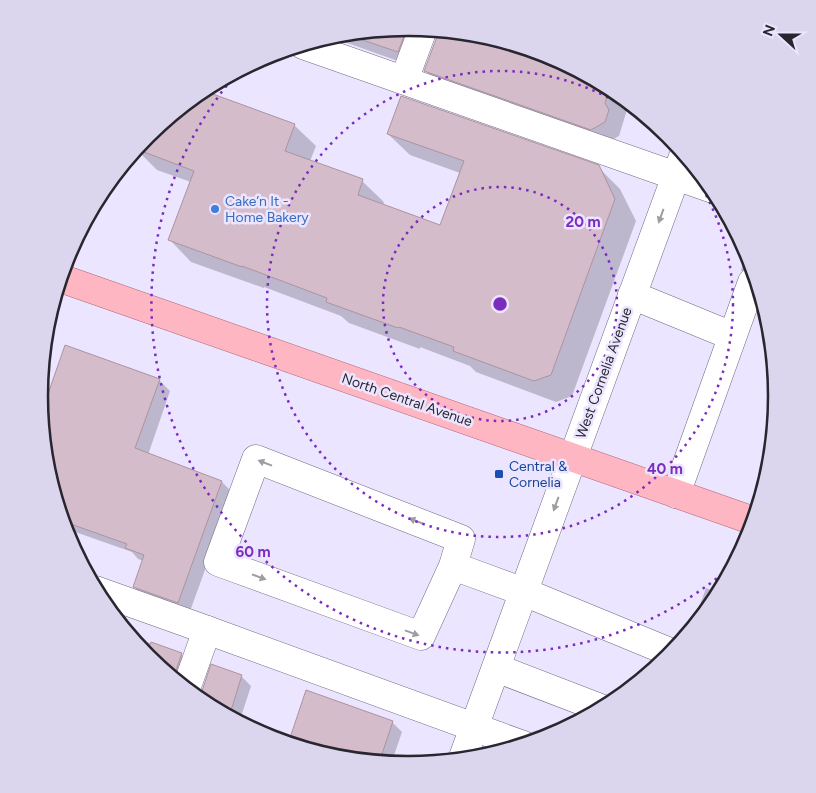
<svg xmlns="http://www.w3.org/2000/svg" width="816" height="793" font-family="Figtree,sans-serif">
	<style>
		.shadow { fill: #0003 }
		.building { fill: #d5bcca; stroke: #ac93a0 }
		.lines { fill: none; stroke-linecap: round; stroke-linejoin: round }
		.minor-casing { stroke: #706b81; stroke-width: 29 }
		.major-casing { stroke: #b16474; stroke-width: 29 }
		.minor { stroke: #fff; stroke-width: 28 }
		.major { stroke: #fdb6c2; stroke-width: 28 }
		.oneway { fill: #9e9da1 }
		.ring { fill: none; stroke: #7b2cbf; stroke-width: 2.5; stroke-dasharray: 2.5 5 }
		.shop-dot { fill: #3f7fe0; stroke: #ebe5ff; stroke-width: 2 }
		.transit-dot { fill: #1a4fb4; stroke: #ebe5ff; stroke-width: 2 }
		.labels { text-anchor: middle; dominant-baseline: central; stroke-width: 5; stroke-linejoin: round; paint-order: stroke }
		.shop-label { font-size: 14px; fill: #366cbe; stroke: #ebe5ff; text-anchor: start }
		.street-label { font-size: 14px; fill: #28262f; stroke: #ebe5ff }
		.transit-label { font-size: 14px; fill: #164399; stroke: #ebe5ff; text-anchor: start }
		.rim { fill: none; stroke: #28262f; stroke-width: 2.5 }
		.centre { fill: #7b2cbf; stroke: #ebe5ff; stroke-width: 2.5 }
		.ring-label { font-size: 15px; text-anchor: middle; font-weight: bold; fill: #7b2cbf; stroke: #ebe5ff; stroke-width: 5; stroke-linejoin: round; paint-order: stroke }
	</style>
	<rect width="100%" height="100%" fill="#ebe5ff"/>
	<g class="shadow">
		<polygon points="408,28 430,30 412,66 342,41 340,46 322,39 336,35"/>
		<polygon points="439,31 480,35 549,56 613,90 629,103 619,136 606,143 440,85 426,71"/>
		<polygon points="294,125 316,146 310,161 362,181 384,202 383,205 441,226 460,173 410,155 388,134 598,167 620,189 636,221 572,396 556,402 476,372 470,366 420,347 420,349 349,323 341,316 264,287 264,288 191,262 170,240 191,182 157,170 136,149"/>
		<polygon points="747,252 749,256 758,284 755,284 741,270"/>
		<polygon points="66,347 159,380 170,391 148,455 222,482 233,493 189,614 146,598 134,587 144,561 138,559 132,552 64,528 46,468 41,417"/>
		<polygon points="774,429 770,469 769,473 761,465"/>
		<polygon points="706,588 719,593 715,602 691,631"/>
		<polygon points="141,640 181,654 190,663 182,686 147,657 139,647"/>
		<polygon points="212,666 241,676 251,686 239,723 199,700"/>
		<polygon points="392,722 402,732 391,764 336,758 267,737 249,728 289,742"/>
	</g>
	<g class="building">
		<polygon points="407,28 398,52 345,34"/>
		<polygon points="438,30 469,34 593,79 610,88 605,103 609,110 605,122 591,130 424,71 438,34"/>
		<polygon points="202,90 295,124 285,151 363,179 358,195 440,225 464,161 387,134 401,96 599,165 615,199 551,375 534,381 453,351 454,347 399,327 398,328 326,302 327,298 242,266 242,267 168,240 194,171 136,149 147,135"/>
		<polygon points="65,345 160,379 135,448 222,481 178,603 133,587 144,555 125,548 127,544 62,521 46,468 41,414"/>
		<polygon points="151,642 182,653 173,679 145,655"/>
		<polygon points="211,664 242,675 229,717 203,703 198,699 201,694"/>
		<polygon points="306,690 393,721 379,763 336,758 288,744"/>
	</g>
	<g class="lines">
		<g class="minor-casing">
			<g id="minor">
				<polyline points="303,45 713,189"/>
				<polyline points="404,80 423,29"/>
				<polyline points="632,295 732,336"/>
				<polyline points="676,494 752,282"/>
				<polyline points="453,566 421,636 218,562 256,459 461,539 453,566 524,592 672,653"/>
				<polyline points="95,590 207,630 523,745"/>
				<polyline points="496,668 603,709"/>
				<polyline points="186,689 207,630"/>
				<polyline points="462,760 684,154"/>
			</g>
		</g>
		<g class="major-casing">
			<polyline id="major" points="60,278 754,521"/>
		</g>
		<use href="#minor" class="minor"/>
		<use href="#major" class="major"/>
	</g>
	<defs><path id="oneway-solid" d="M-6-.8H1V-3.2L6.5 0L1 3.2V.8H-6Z" transform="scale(1.25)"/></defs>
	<g class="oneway">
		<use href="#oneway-solid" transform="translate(661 216) rotate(110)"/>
		<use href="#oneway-solid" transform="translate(265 463) rotate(-159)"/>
		<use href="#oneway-solid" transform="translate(556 504) rotate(110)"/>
		<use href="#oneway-solid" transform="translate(416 521) rotate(-159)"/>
		<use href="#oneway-solid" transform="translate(259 577) rotate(20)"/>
		<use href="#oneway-solid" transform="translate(412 633) rotate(20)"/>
	</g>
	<g class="ring">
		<circle cx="500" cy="304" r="117"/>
		<circle cx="500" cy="304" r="233"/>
		<path d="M734 564A350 350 0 0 1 238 72"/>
	</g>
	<circle class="shop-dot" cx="215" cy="209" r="5"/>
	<rect class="transit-dot" x="494" y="469" width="10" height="10" rx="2.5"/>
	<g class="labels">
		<g class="shop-label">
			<text x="225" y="201">Cake’n It -<tspan x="225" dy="16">Home Bakery</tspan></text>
		</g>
		<g class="street-label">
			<text transform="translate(604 373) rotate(-70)">West Cornelia Avenue</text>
			<text transform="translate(407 400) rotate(19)">North Central Avenue</text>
		</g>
		<g class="transit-label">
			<text x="509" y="466">Central &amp;<tspan x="509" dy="16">Cornelia</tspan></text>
		</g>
	</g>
	<path d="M0 0H816V793H0ZM48 396a360 360 0 1 1 720 0a360 360 0 1 1-720 0Z" fill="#dbd6ee" fill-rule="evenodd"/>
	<path class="rim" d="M48 396a360 360 0 1 1 720 0a360 360 0 1 1-720 0Z"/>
	<circle cx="500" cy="304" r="8" class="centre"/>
	<g class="ring-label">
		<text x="583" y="227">20 m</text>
		<text x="665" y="474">40 m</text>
		<text x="253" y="557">60 m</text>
	</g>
	<g transform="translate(781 35) rotate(291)" stroke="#ebe5ff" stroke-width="4" paint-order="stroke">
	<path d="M0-4L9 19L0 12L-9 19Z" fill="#28262f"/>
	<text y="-8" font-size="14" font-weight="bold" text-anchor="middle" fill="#28262f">N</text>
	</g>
</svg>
